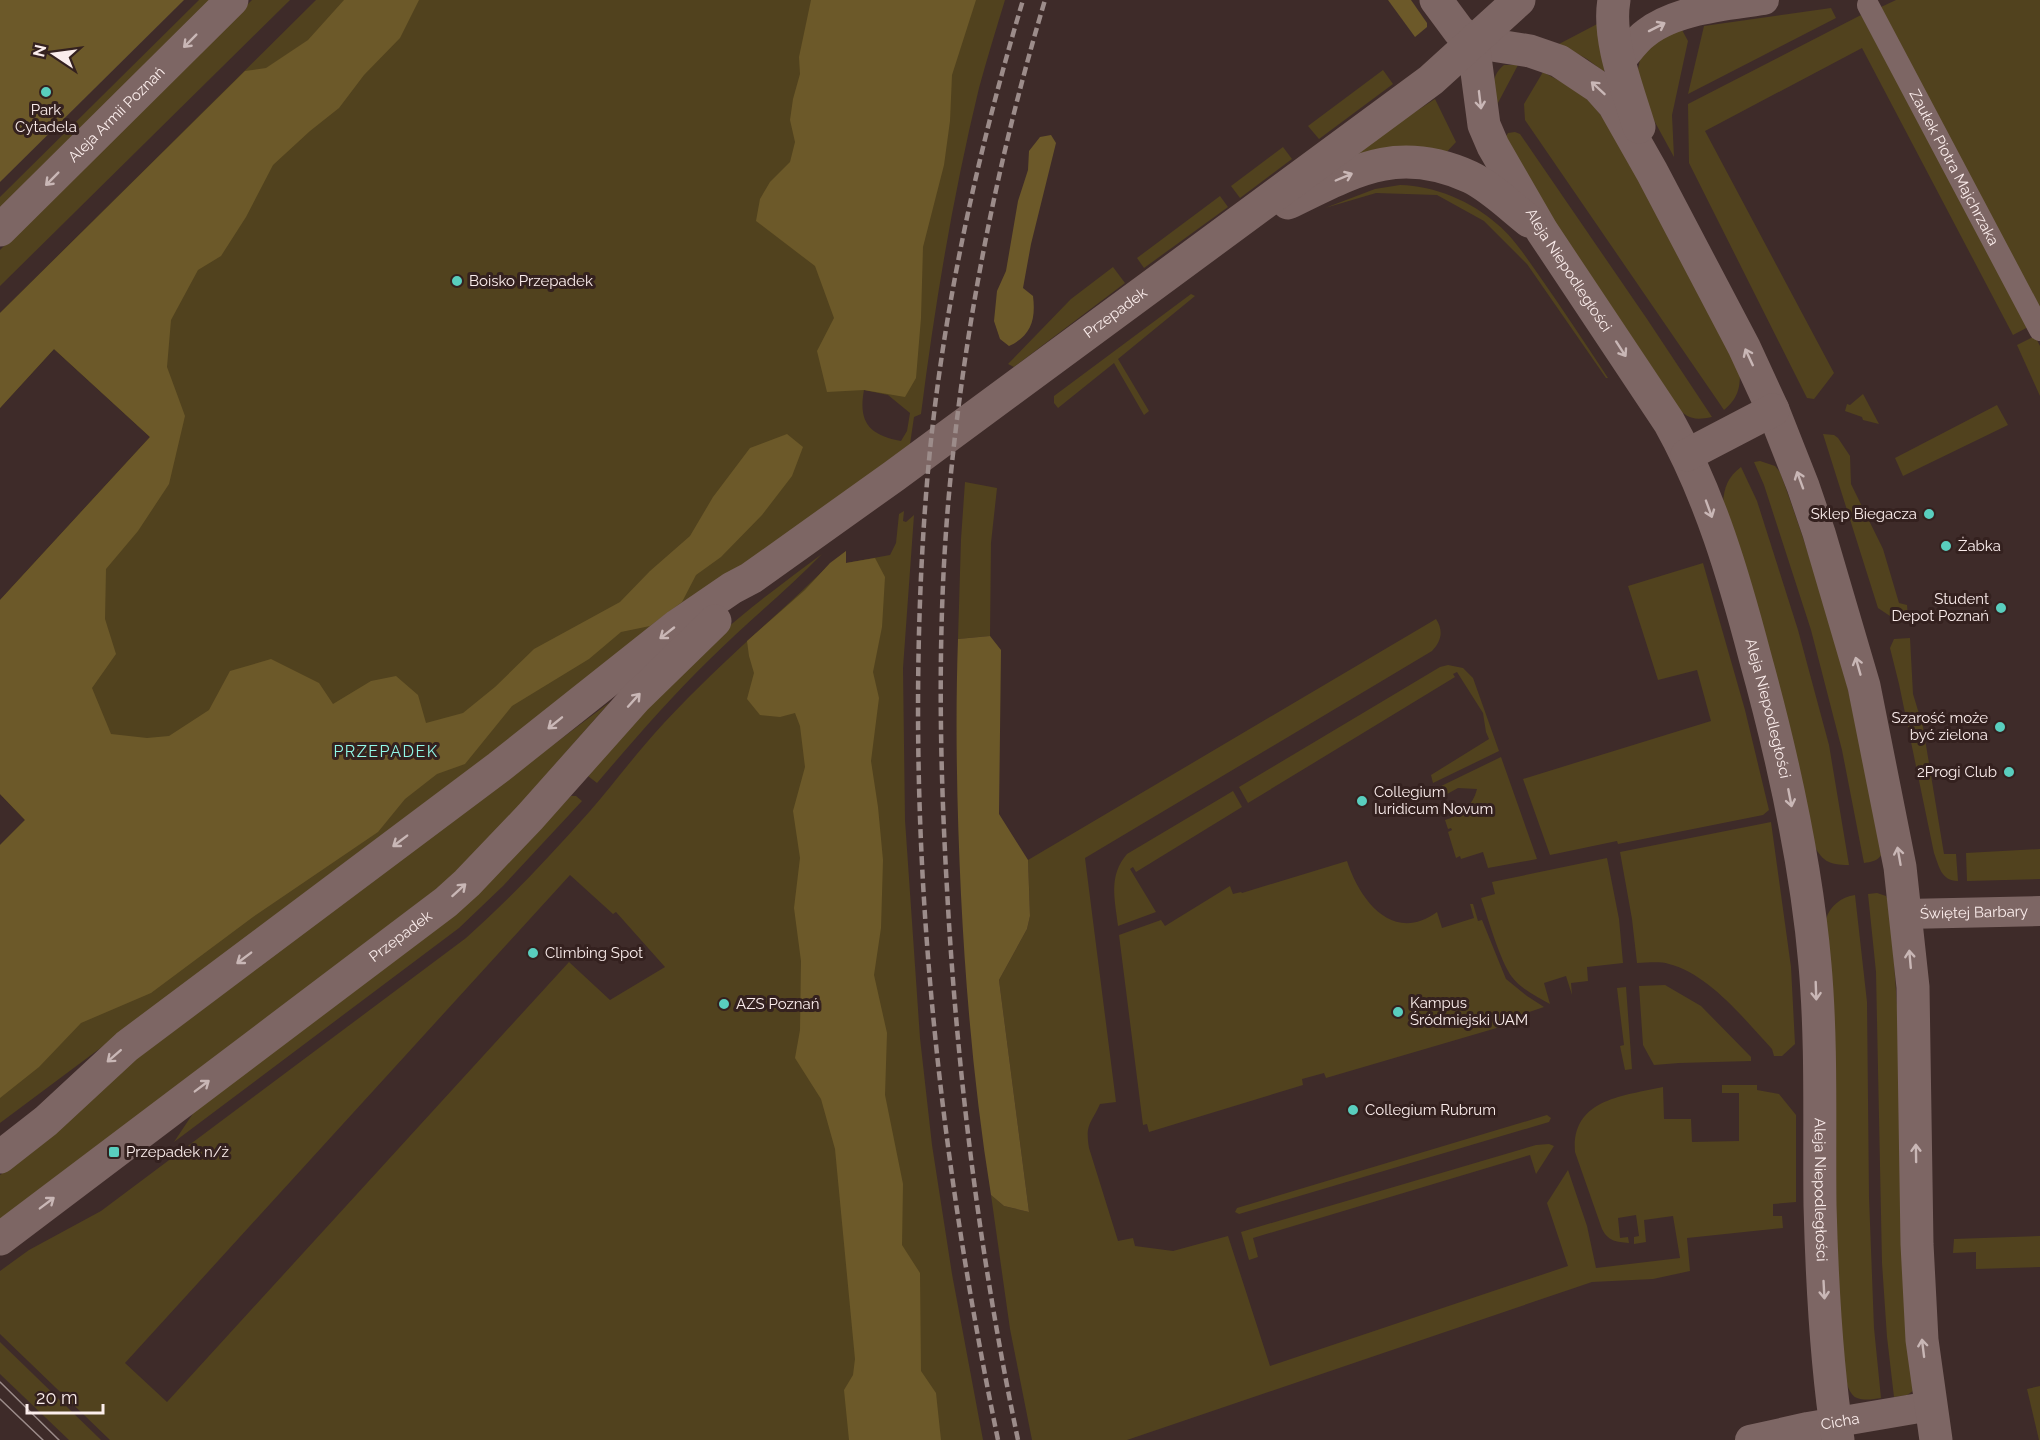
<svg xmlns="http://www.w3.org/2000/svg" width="2040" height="1440" font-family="Raleway,sans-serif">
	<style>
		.green { fill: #51421e; fill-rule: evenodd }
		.forest { fill: #6c5929 }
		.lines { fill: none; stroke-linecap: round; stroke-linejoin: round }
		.pedestrian { stroke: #7d6664; stroke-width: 22 }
		.minor { stroke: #7d6664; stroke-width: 30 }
		.tertiary { stroke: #7d6664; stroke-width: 33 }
		.tram { stroke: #9c8c8a; stroke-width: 1.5 }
		.rail { stroke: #9c8c8a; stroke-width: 4.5; stroke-dasharray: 9 4.5; stroke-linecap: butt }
		.oneway { stroke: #c9b7b6 }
		.poi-dot { fill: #59cebe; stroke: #34211f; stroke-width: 2 }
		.labels { text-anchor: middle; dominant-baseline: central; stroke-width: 6; stroke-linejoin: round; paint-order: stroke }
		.poi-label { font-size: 15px; fill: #fbedec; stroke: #34211f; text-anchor: start }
		.street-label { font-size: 15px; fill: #fbedec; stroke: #34211f }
		.neighbourhood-label { font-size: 16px; letter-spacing: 1.5px; fill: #91f9e9; stroke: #34211f }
	</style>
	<rect width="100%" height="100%" fill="#3e2b29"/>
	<g class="green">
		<polygon points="199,0 213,0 0,211 0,197"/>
		<polygon points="252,0 290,0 0,286 0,250"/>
		<path d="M316 0H1005C996 29 987 59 979 88 953 195 935 304 921 414L914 417 910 444 0 1123V845L25 820 0 794V600L150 437 54 349 0 408V313ZM864 390 888 395 910 413 907 431 901 441C869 435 858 422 864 390Z"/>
		<polygon points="1896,0 2040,0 2040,315 1881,7"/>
		<polygon points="1831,8 1836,18 1688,94 1704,26"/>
		<polygon points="1861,15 2030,326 2013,335 1862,48 1705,131 1834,373 1814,399 1807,398 1689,163 1688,104"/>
		<polygon points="1601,22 1607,70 1603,71 1587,59 1559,44"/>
		<polygon points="1682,30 1688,41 1672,115 1674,157 1638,91 1637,73 1641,56 1652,41"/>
		<path d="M1504 65H1518L1491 116C1492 99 1489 76 1504 65Z"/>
		<polygon points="1383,70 1393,84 1319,139 1308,126"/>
		<path d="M1543 72C1555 79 1569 85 1580 93 1601 110 1614 135 1628 158L1740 373C1740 390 1737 399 1724 410L1525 120 1524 104Z"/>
		<polygon points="1435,99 1456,142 1442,157 1358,156 1356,150"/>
		<path d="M1515 132 1520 134 1647 319 1712 417C1692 421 1687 418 1674 404L1501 145 1508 133Z"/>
		<polygon points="1283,147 1292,159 1240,198 1231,186"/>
		<path d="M1400 185C1435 186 1471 201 1497 224 1513 237 1526 257 1538 274 1562 308 1585 343 1608 378H1606L1527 264 1484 221 1437 195 1376 193 1325 208 1375 189Z"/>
		<polygon points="1220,196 1228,207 1144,268 1137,258"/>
		<polygon points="1113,267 1125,283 1014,367 1008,364 1071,299"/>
		<polygon points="1191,294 1195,296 1118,359 1149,411 1144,415 1114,363 1058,408 1054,403 1054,396"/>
		<polygon points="2035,336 2040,346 2040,396 2017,345"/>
		<polygon points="1863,394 1879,424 1863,420 1862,417 1845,411 1847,404 1850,405"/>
		<polygon points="1997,405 2008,425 1903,476 1895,458"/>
		<polygon points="1823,434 1834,435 1838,438 1850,456 1851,484 1883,549 1899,603 1907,605 1908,617 1893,618 1878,608"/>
		<path d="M1760 461 1775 466 1780 472C1812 560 1840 650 1861 742 1870 779 1875 817 1882 854 1878 861 1871 862 1864 863L1842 750 1811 630 1764 485 1754 462Z"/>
		<path d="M1741 467 1757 501 1798 630 1829 745 1849 865C1828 865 1822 861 1812 842L1723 503C1724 487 1728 477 1741 467Z"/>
		<polygon points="965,482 997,488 991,543 990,636 958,639 961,539"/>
		<path d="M904 511 903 521 906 522 914 515 903 668 905 820 920 1038 932 1145 952 1274 983 1440H110L0 1334V1271L29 1250 101 1211 466 938C510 899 551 855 590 811 615 782 638 751 664 723 703 681 746 642 789 603 808 586 825 567 846 551V563L890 555 896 543 899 514ZM570 875 613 914 616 912 665 967 610 1000 569 962 167 1402 125 1363Z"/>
		<path d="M822 554C786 591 745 624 708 661 669 699 633 741 597 783L588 776C629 728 670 680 717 637 750 607 786 581 822 554Z"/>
		<polygon points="1703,563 1745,710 1769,810 1763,815 1618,844 1617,841 1550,855 1523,779 1711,721 1697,670 1658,680 1628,586"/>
		<path d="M1436 619C1444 631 1441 642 1432 651L1085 858 1116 1102 1100 1104C1091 1124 1085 1124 1089 1148L1118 1241 1133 1238 1135 1246 1173 1251 1228 1236 1270 1366 1568 1266 1547 1203 1568 1170 1587 1226 1596 1268 1680 1258 1673 1216 1644 1220 1646 1242 1634 1244V1237L1639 1236 1636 1215 1618 1218 1620 1238 1628 1237 1629 1243C1616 1242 1608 1241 1602 1229L1575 1152C1571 1099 1623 1096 1663 1087L1664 1119H1691L1692 1142 1739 1141V1093H1722V1085H1757V1090L1779 1094 1796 1115V1202L1773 1204V1216H1782L1783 1228 1687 1238 1690 1271 1653 1279 1592 1282 1127 1440H1032L1010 1329 991 1195 1004 1206 1029 1212 999 980 1027 929 1030 916 1028 860Z"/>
		<path d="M1910 638 1913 694 1923 727 1944 854H1956L1958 881C1941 881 1939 866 1934 853L1899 684 1890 648 1894 639Z"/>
		<polygon points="1448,665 1463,668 1473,678 1499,751 1433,783 1431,775 1489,739 1486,732 1483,713 1457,672 1453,674 1455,677 1248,803 1239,787 1440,667"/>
		<polygon points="610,702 464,868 0,1222 0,1175 44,1142 115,1074"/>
		<path d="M1501 757 1537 859 1488 868 1483 852 1461 859 1460 856 1456 858 1448 832 1452 830 1451 828 1448 829 1445 820C1461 815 1473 806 1477 789L1458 788 1438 799 1435 789Z"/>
		<path d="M1233 791 1242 807 1136 872 1133 867 1130 869 1156 912 1118 926C1115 899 1108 876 1127 854Z"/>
		<polygon points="571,796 576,796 582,801 503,886 459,928 174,1142 194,1112 455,914"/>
		<path d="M1771 822 1791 967 1795 1044 1782 1056H1774L1772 1049C1745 1020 1709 974 1669 964 1659 961 1647 963 1637 963L1632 919 1620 852Z"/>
		<polygon points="2040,849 2040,879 1967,881 1966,853"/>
		<path d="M1607 858 1619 919 1623 963 1587 967 1588 981 1571 983 1572 995 1566 976 1544 983 1550 1004C1537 997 1521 989 1512 977 1500 961 1488 918 1481 898L1495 894 1492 882Z"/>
		<path d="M1347 861C1360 901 1393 944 1437 912L1442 928 1474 918 1470 904H1473L1478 921 1482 920 1506 979 1527 996 1544 1007 1499 1022 1500 1027 1326 1078 1324 1073 1302 1079 1303 1085 1149 1132 1147 1124 1143 1125 1119 935 1161 920 1165 926 1230 886 1233 894 1241 892 1242 893Z"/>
		<polygon points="1877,893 1886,896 1890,906 1899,1034 1913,1391 1907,1395 1894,1397 1887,1337 1882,1263 1876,972 1868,894"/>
		<path d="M1855 895 1867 1002 1869 1197 1874 1328 1881 1398C1874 1399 1865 1401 1857 1398 1843 1393 1842 1352 1840 1337L1826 919C1830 906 1841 897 1855 895Z"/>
		<polygon points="1665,985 1701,1006 1751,1057 1751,1061 1679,1063 1654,1065 1643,1045 1639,986"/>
		<polygon points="1626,987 1632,1069 1625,1070 1620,1046 1624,1045 1617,988"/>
		<polygon points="1547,1115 1551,1118 1549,1122 1239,1214 1235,1212 1237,1208"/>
		<polygon points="1549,1144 1554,1146 1536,1174 1530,1155 1253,1238 1258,1257 1249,1260 1241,1232 1536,1145"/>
		<polygon points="2040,1236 2040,1267 1976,1269 1976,1252 1953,1253 1954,1239"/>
		<polygon points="0,1342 101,1440 69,1440 0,1374"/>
		<polygon points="2040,1386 2040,1440 2039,1440 2027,1389"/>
	</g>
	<g class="forest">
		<polygon points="0,0 184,0 0,182"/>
		<polygon points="344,0 419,0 400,38 364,75 339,108 310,131 273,165 246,217 221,256 198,270 171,320 167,367 185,416 169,484 138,531 106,569 105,619 116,654 92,688 111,734 147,738 169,736 209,710 230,671 271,659 319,683 333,704 371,681 396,676 418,695 426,723 463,713 495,687 534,649 620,602 650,571 690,536 713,497 750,448 787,434 803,447 792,476 762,515 721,557 696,575 682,602 650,626 621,632 589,659 512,706 465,764 437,774 405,799 378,832 253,917 151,993 81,1023 39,1067 0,1098 0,845 25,820 0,794 0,600 150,437 54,349 0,408 0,313 245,71 266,68 308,40"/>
		<polygon points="811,0 976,0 952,75 950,121 944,165 923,247 921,318 916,378 905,397 864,390 827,392 817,351 834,318 815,266 756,221 760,199 770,182 790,162 795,142 790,120 793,99 800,74 799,57"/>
		<polygon points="1388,0 1411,0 1427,23 1427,27 1415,37"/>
		<path d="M1051 135 1056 143 1031 244 1023 288 1033 296C1036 320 1031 336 1009 346L1000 339 994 321 997 291 1006 271 1018 201 1028 170 1029 151 1040 137Z"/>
		<polygon points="846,551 846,563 875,558 885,577 882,627 873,672 879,698 871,761 878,807 883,860 881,928 874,975 887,1033 885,1095 903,1184 902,1245 920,1273 921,1371 936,1393 941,1440 849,1440 844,1390 853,1375 855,1359 835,1149 821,1099 795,1058 800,1030 801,961 794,908 800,858 793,811 805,767 800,726 795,713 780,717 760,715 747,699 754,673 749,656 747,641 805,590 830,563"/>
		<path d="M990 636 1001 650 999 814 1028 860 1030 916 1027 929 999 980 1029 1212 1004 1206 991 1195C975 1096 966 995 961 895 957 810 955 725 958 639Z"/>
	</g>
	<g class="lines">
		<path class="pedestrian" id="s1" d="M1868 5 2040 330"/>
		<g class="minor">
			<path d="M1620 61C1628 52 1636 40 1646 33 1675 10 1727 5 1764 0"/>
			<path id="s2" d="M1906 914 2040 911"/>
			<path id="s3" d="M1750 1440 1808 1427 1931 1406"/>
		</g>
		<g class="tertiary">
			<polyline points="1436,0 1459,31 1473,42 1530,51 1559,61 1598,87 1614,105 1652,172 1744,347 1773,410 1803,486 1819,533 1864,686 1900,867 1913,987 1917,1244 1922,1340 1936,1440"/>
			<path d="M1614 0C1607 39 1628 90 1639 127"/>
			<path id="s4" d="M1473 42 1484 125 1493 146 1542 231 1669 422C1710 495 1734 577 1755 657 1783 758 1806 860 1815 965 1822 1045 1819 1126 1820 1205 1822 1283 1826 1363 1838 1440"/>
			<path d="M1288 203C1354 171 1397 144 1470 177 1491 187 1510 206 1529 221"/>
			<path id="s5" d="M0 230 232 0"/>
			<polyline points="1687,455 1773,410"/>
			<path id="s6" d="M0 1157 46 1121 127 1046 499 767 678 625 732 588 751 578 894 476 1431 80 1519 0"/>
			<path id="s7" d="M0 1239 446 902 467 883 530 817 635 699 715 621"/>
		</g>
		<g class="tram">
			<polyline points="0,1382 59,1440"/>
			<polyline points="0,1399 43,1440"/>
		</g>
		<g class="rail">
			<path d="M998 1440C934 1130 902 810 926 495 939 326 975 161 1023 0"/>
			<path d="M1018 1440C980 1259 957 1074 947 889 939 751 937 611 951 473 967 313 999 154 1045 0"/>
		</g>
	</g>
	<defs><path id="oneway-shaft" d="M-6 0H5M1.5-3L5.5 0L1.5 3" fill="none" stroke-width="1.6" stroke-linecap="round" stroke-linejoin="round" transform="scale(1.5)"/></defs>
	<g class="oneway">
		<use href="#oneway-shaft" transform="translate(1657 27) rotate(-27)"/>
		<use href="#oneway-shaft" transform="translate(190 41) rotate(135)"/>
		<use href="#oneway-shaft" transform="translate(1598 88) rotate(-137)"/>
		<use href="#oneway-shaft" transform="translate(1480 100) rotate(83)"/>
		<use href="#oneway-shaft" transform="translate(1344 177) rotate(-23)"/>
		<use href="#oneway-shaft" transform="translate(52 179) rotate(135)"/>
		<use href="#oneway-shaft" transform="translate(1621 349) rotate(57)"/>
		<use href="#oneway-shaft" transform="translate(1749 357) rotate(-115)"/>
		<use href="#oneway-shaft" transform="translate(1800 480) rotate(-110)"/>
		<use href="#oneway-shaft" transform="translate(1709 509) rotate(70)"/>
		<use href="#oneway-shaft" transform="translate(667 633) rotate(142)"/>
		<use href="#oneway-shaft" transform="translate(1858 666) rotate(-106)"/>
		<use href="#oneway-shaft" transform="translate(634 700) rotate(-48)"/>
		<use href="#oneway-shaft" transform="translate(555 723) rotate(141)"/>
		<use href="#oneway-shaft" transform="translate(1790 798) rotate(79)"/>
		<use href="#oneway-shaft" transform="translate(400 841) rotate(143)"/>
		<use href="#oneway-shaft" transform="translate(1899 856) rotate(-100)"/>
		<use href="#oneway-shaft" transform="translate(459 890) rotate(-42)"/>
		<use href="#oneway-shaft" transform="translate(244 958) rotate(143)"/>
		<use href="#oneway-shaft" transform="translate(1910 959) rotate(-95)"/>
		<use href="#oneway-shaft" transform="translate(1816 991) rotate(88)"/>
		<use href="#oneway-shaft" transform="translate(114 1056) rotate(139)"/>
		<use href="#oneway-shaft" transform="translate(202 1086) rotate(-37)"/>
		<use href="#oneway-shaft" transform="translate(1916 1153) rotate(-91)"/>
		<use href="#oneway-shaft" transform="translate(47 1203) rotate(-37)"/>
		<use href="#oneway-shaft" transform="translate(1824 1290) rotate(87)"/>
		<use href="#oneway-shaft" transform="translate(1923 1348) rotate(-97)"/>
	</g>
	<g class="poi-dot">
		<circle cx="46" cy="92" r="6"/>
		<circle cx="457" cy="281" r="6"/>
		<circle cx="1929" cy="514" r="6"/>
		<circle cx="1946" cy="546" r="6"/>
		<circle cx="2001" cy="608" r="6"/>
		<circle cx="2000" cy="727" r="6"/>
		<circle cx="2009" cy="772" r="6"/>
		<circle cx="1362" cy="801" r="6"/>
		<circle cx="533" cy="953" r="6"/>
		<circle cx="724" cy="1004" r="6"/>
		<circle cx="1398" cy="1012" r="6"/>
		<circle cx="1353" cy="1110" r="6"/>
		<rect x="108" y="1146" width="12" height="12" rx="3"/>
	</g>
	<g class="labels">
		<g class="poi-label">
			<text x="46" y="110" text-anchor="middle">Park<tspan x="46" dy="17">Cytadela</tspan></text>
			<text x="469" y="281">Boisko Przepadek</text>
			<text x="1917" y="514" text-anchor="end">Sklep Biegacza</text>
			<text x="1958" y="546">Żabka</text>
			<text x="1989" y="599" text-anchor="end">Student<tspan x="1989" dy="17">Depot Poznań</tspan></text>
			<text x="1988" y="718" text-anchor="end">Szarość może<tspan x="1988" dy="17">być zielona</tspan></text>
			<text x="1997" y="772" text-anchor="end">2Progi Club</text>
			<text x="1374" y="792">Collegium<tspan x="1374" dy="17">Iuridicum Novum</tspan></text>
			<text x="545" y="953">Climbing Spot</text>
			<text x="1410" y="1003">Kampus<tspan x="1410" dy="17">Śródmiejski UAM</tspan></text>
			<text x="736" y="1004">AZS Poznań</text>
			<text x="1365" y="1110">Collegium Rubrum</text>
			<text x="126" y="1152">Przepadek n/ż</text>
		</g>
		<g class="street-label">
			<text stroke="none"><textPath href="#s5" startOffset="164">Aleja Armii Poznań</textPath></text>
			<text stroke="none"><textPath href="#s1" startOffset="184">Zaułek Piotra Majchrzaka</textPath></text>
			<text stroke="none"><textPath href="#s4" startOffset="252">Aleja Niepodległości</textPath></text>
			<text stroke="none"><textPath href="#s6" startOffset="1400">Przepadek</textPath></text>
			<text stroke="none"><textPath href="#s4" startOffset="738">Aleja Niepodległości</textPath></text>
			<text stroke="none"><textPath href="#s2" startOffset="68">Świętej Barbary</textPath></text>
			<text stroke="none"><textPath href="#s7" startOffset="502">Przepadek</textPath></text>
			<text stroke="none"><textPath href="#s4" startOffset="1224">Aleja Niepodległości</textPath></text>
			<text stroke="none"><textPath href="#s3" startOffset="92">Cicha</textPath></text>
		</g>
		<g class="neighbourhood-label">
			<text x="386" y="751">PRZEPADEK</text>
		</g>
	</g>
	<g transform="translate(54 54) rotate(283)" stroke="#34211f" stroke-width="4.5" paint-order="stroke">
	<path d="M0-4.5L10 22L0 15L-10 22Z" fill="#fbedec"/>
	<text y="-9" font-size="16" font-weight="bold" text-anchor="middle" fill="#fbedec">N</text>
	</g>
	<path d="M27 1404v9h76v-9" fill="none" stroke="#fbedec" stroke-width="3"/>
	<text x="36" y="1404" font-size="18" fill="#fbedec" stroke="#34211f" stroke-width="4.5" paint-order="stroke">20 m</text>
</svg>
